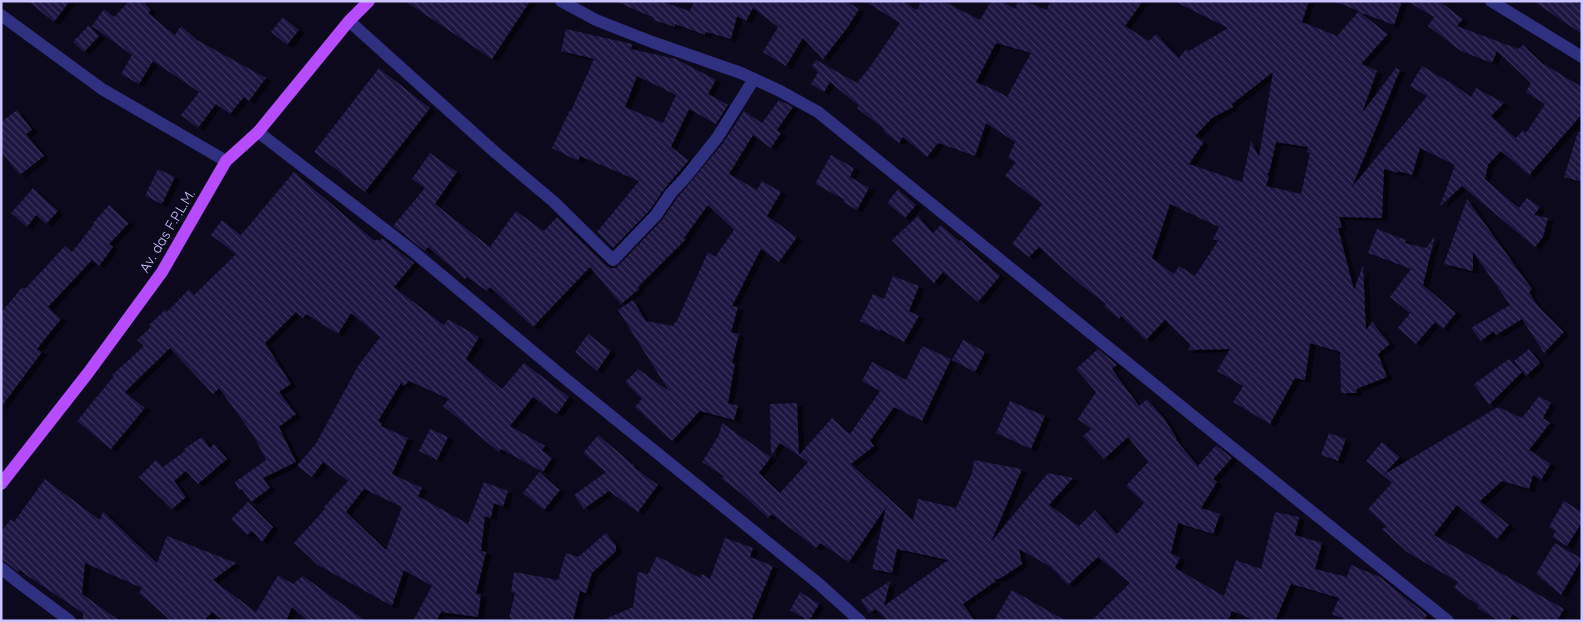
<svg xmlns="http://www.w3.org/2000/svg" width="1583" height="622" font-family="Quicksand,sans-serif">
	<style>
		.building { fill: url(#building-back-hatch); fill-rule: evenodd; filter: url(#shadow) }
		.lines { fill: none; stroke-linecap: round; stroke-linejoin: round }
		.street { stroke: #303081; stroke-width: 12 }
		.primary { stroke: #b74cff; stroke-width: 12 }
		.labels { text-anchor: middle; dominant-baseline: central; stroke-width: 5; stroke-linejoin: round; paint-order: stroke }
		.street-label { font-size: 14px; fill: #cac5ff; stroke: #0c091d }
	</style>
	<defs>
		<pattern id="building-back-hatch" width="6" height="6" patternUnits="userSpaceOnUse" patternTransform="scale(1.25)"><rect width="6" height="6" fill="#1b1440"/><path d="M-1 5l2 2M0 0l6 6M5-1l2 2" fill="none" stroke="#3b355d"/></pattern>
		<filter id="shadow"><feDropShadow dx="5.5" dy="3" stdDeviation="0" flood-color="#0009"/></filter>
	</defs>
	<rect width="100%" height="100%" fill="#0c091d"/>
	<g class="building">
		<polygon points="28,1 70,1 54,22"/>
		<polygon points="129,1 143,1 151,10 148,13 175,35 181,26 197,40 266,78 249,101 244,97 230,114 216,104 198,128 181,115 199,92 153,61 139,84 121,74 132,55 92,26 104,9 114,17"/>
		<polygon points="405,1 530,1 492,59"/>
		<polygon points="615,1 660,1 690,11 694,1 846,1 859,9 848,27 823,59 803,38 786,66 763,52 778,27 753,8 746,21 737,16 731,39 706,32 705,35 675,24 675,27 653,20 654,18"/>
		<path d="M864 1H902L917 10 921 1H943L980 20 991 1H1002L1015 9 1018 1H1023L1047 10 1050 1H1143L1125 26 1149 41 1156 34 1179 58 1186 49 1189 51 1228 28 1174 1H1309L1302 22 1337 36 1359 11 1335 2 1336 1H1402L1394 25 1359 12 1388 34 1361 64 1377 71 1362 113 1396 68 1400 70 1352 187 1427 96 1410 86 1422 66 1449 82V81L1471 97 1476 88 1504 103 1491 116 1516 138 1523 130 1526 133 1545 104 1526 92 1531 83 1497 51 1492 63 1461 51 1428 26 1434 17 1407 1H1439L1463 19 1457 26 1518 49 1523 45 1542 63 1582 87V114L1529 175 1501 151 1488 165 1485 179 1519 208 1527 198 1540 207 1534 215 1548 218 1543 237 1535 247 1462 186 1440 206 1455 165 1420 148 1412 175 1398 171V173L1384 169 1382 218 1339 217 1342 228H1338L1354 290 1363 265 1366 330 1372 322 1390 344 1378 354 1387 377 1356 389 1357 393H1341L1340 352 1310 343 1305 380 1295 378 1270 424 1233 402 1243 386 1217 371 1230 349 1189 350 1190 344 1165 320 1146 340 1121 316 1119 319 1104 306 1106 304 1081 285 1039 247 1029 257 1012 244 1042 204 1005 176 1016 162 1008 158 1015 142 986 123 975 156 938 143 927 157 903 137 899 143 883 131 884 129 857 108 859 106 830 82 824 92 811 84 818 72 812 66 816 60 857 83 870 67 900 23ZM996 43 1031 53 1007 97 997 91 976 82ZM1273 72 1259 157 1251 141 1242 182 1189 164 1204 142 1195 136 1212 118 1233 107 1232 104ZM1276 142 1308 147 1307 152 1310 153 1301 194 1266 186 1269 176 1267 173H1269ZM1170 204 1219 227 1213 239 1218 241 1195 276 1179 266 1174 274 1152 258Z"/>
		<polygon points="1533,1 1575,1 1582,6 1582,34"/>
		<polygon points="283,17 299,30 287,45 271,32"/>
		<polygon points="89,25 99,36 84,52 73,42"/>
		<path d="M566 29 632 44 631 49 676 59 716 80 708 94 728 105 716 124 689 109 671 147 689 160 665 188 650 210 613 248 597 232 639 181 580 156 578 161 552 148 570 110 571 111 594 59 561 51ZM637 76 676 95 663 123 625 107Z"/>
		<polygon points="379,68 430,108 365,192 314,152"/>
		<polygon points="779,100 793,107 777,130 781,133 771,148 753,135 729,174 757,190 762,181 781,192 767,216 797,237 779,262 761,249 732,306 738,307 731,332 739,334 732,363 735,363 728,403 738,406 734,420 700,411 672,441 635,407 642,399 625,382 638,369 669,391 618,310 633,300 646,321 673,326 674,322 676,323 708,252 715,257 734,230 708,205 684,238 686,239 638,287 639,289 621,304 590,267 533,327 490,287 487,291 467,277 465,279 428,247 425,251 393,226 425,188 412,179 430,153 457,172 435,204 490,247 516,211 544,231 557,217 607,266 611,268 616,268 662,220 677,198 723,143 744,111 762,123"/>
		<polygon points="17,110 32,130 26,134 44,156 20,175 1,152 1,122"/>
		<polygon points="1578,132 1582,132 1582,182 1564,177"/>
		<polygon points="831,155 854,168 850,177 869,188 857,210 843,202 845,200 815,184"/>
		<polygon points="158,169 175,177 162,204 145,196"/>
		<path d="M294 172 375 241 377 239 380 241 382 238 414 263 394 287 444 325 448 319 479 337 466 359 502 389 524 363 569 397 557 414 533 397 510 426 545 446 542 450 552 458 543 472 501 449 499 452 443 406 449 399 409 381 404 386 401 383 378 421 382 423 381 426 408 438 392 474 422 488 418 496 468 524 484 482 508 491 503 507 494 503 491 518 485 516 481 551 486 552 476 594H481L478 617 441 612 436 621H413L432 586 404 570 392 606 318 565 294 543 325 509 323 508 348 481 323 462 312 477 297 466 317 442 358 366 380 337 351 313 338 334 306 314 303 318 296 312 265 343 291 384 279 392 296 414 279 427 296 462 263 478 270 488 251 502 242 489 239 490 235 482 266 460 255 438 219 388 213 394 170 348 125 392 145 408 111 449 77 421 114 376 112 375 144 346 137 340 151 327 149 325 165 310 167 312 189 289 194 295 236 254 211 235 222 220 241 235ZM364 489 402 507 386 550 346 512Z"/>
		<polygon points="33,188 58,211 46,224 36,215 27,227 11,213"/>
		<polygon points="898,189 916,205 905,218 887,203"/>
		<polygon points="1467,199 1532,289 1529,292 1538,306 1564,332 1544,353 1522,319 1496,335 1494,331 1481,341 1471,328 1510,305 1473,252 1473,271 1444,264"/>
		<polygon points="109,205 129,223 109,244 113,247 99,266 92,260 48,307 61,319 37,349 42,352 1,407 1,313 22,287 25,289 65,246 72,252 94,224 93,223"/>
		<polygon points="918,216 933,233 941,225 959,241 960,240 1000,276 978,302 943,272 934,283 892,240"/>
		<polygon points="1377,229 1406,240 1405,243 1426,248 1435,236 1423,285 1456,313 1443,329 1435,322 1416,344 1398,328 1410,313 1390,297 1411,269 1368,253"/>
		<polygon points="893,276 919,286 909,311 919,316 904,342 881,330 880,331 860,321 873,294 884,299"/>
		<polygon points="588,334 611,351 597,371 575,352"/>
		<polygon points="963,340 985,352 975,372 952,360"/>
		<polygon points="922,346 951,359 922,421 894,407 870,441 874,446 851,464 913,520 918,499 956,508 972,473 974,460 1022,469 991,542 1048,473 1073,478 1049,505 1079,526 1095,510 1117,534 1144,503 1126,486 1148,462 1128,437 1104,459 1083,436 1091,429 1078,419 1096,392 1076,369 1098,349 1117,365 1112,369 1139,406 1147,399 1164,418 1177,439 1176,440 1198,466 1216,445 1232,458 1213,479 1217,482 1201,508 1220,514 1213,534 1178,523 1171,553 1180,558 1175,568 1224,596 1236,560 1261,569 1275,512 1299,517 1295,535 1322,543 1315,569 1347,577 1351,565 1380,577 1427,615 1424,621 1348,621 1332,614 1339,598 1291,584 1275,621 1256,621 1232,611 1228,621 1091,621 1130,583 1098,557 1068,585 1051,567 1019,549 1022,564 1001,578 993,580 996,581 963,604 975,621 889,621 875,609 869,613 861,600 890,581 884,606 948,560 897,549 892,573 872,569 886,507 849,562 820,543 816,548 772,514 768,518 742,494 722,479 724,476 702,462 719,435 722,423 771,457 759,473 780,493 808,462 780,443 771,456 770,404 797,403 799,455 832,418 850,434 880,391 862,381 872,362 906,380"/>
		<polygon points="1529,349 1540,363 1526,376 1514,361"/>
		<polygon points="1509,359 1522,372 1489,405 1474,384"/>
		<polygon points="1539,396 1551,403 1543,418 1550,423 1529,450 1551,464 1541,480 1533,475 1529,489 1502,481 1480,501 1509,525 1497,539 1457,505 1434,535 1564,609 1557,621 1523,621 1513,614 1509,621 1499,621 1478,608 1479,606 1454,588 1458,582 1407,552 1382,529 1387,527 1368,509 1392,483 1366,461 1382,442 1400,457 1383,475 1498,407 1522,418"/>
		<polygon points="1010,401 1045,416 1031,449 996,433"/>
		<polygon points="430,429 448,437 437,460 419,451"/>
		<polygon points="1329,433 1346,439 1338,461 1321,455"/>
		<polygon points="598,435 635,466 634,467 658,485 638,512 609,491 584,509 574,495 606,472 583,453"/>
		<polygon points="202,437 210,448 214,444 227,459 198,484 186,471 174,481 186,497 172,509 139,477 156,460 163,467 185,451 184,449"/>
		<polygon points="539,472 560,490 544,510 523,493"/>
		<polygon points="45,479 100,520 103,511 157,563 167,536 236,563 213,580 256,612 278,575 293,584 303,576 366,621 308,621 292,607 286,621 224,621 212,612 204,621 171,621 139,593 142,588 85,563 82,594 120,621 83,621 83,613 19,570 18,572 6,562 1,560 1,532 11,519 14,522"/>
		<polygon points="1564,501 1582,512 1582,522 1567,546 1552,537 1556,531 1549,527"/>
		<polygon points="248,502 273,527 262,542 252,531 247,535 231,519"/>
		<polygon points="606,533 616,545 616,551 592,573 586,593 580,591 573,621 521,621 509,618 515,593 511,592 514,572 558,580 566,553 578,557"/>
		<polygon points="725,538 753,548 750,557 773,566 751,621 601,621 633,607 638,572 648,574 657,556 700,578 702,574 710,579"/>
		<polygon points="1555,543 1582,559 1561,595 1536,574"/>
		<polygon points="1012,590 1066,621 994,621"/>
		<polygon points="800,592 819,604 809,621 790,610"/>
	</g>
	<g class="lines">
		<g class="street">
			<polyline points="561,1 596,20 652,42 741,73 780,91 818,112 1198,420 1448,621"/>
			<polyline points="1491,1 1582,57"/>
			<polyline points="1,15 102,89 226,161"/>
			<polyline points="349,21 497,154 554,202 613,260 656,215 671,193 685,178 717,138 754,79"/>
			<polyline points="258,132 409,248 567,380 819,584 860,621"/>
			<polyline points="1,568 18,582 70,621"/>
		</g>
		<polyline class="primary" points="1,484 88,373 162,272 226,161 258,132 349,21 369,1"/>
	</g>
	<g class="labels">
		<g class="street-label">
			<text transform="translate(167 231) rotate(-59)">Av. das F.P.L.M.</text>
		</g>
	</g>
	<rect width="1583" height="622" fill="none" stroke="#cac5ff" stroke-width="5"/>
</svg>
